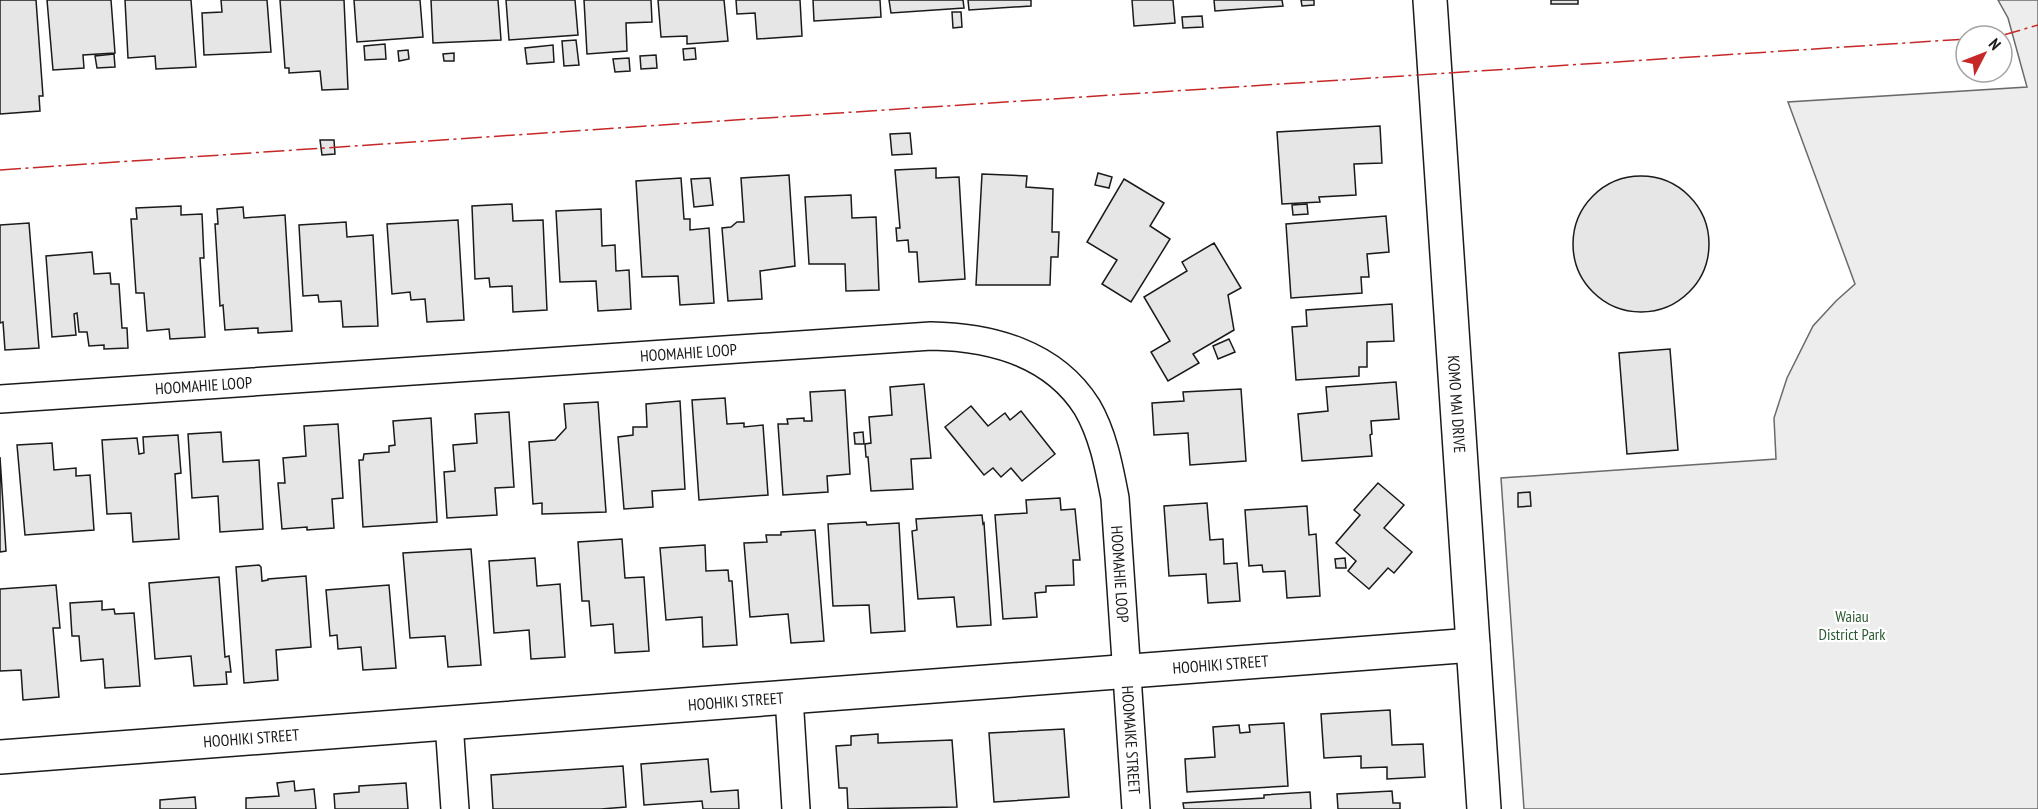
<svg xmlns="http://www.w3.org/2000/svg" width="2038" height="809" font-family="'PT Sans Narrow',sans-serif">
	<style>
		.built { fill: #ededed; stroke: #6a6a6a; stroke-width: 1.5 }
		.building { fill: #e6e6e6; stroke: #1a1a1a; stroke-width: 1.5 }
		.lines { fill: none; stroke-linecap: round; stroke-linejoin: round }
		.minor-casing { stroke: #1a1a1a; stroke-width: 30 }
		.tertiary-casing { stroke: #1a1a1a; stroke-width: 36 }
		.minor { stroke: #fff; stroke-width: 27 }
		.tertiary { stroke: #fff; stroke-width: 33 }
		.power { stroke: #c62828; stroke-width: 1.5; stroke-dasharray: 21 4.5 3 4.5; stroke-linecap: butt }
		.labels { text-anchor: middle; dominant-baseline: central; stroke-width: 4.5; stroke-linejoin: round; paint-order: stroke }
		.street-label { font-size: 16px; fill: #1a1a1a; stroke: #fff }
		.park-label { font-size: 16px; fill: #2b5a34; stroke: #fff }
	</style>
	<rect width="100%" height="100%" fill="#fff"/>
	<polygon class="built" points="1998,0 2038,0 2038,809 1524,809 1501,478 1776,459 1774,418 1787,378 1813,326 1836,301 1855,284 1788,102 2027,87 2008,18"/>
	<g class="building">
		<polygon points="0,0 36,0 43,96 39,96 40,111 0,114"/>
		<polygon points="47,0 111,0 115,53 83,55 84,68 53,70"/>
		<polygon points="125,0 191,0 196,67 156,69 155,56 128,58"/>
		<polygon points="221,0 267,0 271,52 204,55 202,13 222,12"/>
		<polygon points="280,0 344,0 348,89 322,90 320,71 289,73 289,68 285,68"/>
		<polygon points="354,0 420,0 423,37 357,42"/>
		<polygon points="431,0 498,0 501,40 433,43"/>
		<polygon points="506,0 575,0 578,35 509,40"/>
		<polygon points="584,0 651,0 652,22 626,23 627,51 587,54"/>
		<polygon points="658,0 724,0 728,41 687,44 687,36 661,37"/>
		<polygon points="736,0 800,0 802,36 757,39 755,13 737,14"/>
		<polygon points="813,0 880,0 881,17 814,21"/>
		<polygon points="889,0 963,0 964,8 891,13"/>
		<polygon points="968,0 1031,0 1031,6 969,10"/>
		<polygon points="1132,0 1173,0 1175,23 1134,26"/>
		<polygon points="1214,0 1282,0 1283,6 1215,11"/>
		<polygon points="1301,0 1314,0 1314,5 1302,6"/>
		<rect x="1551" y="0" width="27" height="4"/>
		<polygon points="952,12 961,12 962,27 953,28"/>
		<polygon points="1202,16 1203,27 1183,28 1182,17"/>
		<polygon points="576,40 579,65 564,66 562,41"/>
		<polygon points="385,44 386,59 365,60 364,46"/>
		<polygon points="553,45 554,62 527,64 525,48"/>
		<polygon points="695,48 696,59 684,60 683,49"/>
		<polygon points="408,50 409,59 399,61 398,51"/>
		<polygon points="454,53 454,61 444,61 443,54"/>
		<polygon points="114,54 115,67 97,68 95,56"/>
		<polygon points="656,55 657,68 641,69 640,56"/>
		<polygon points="629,58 630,71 615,72 613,59"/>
		<polygon points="1380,126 1382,163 1354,164 1356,195 1319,197 1320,202 1282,204 1277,132"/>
		<polygon points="910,133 912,154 892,155 890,134"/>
		<polygon points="320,140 334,140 335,154 322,155"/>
		<polygon points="936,168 936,178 959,177 965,279 919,282 917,252 909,252 908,240 897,241 896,228 900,228 895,170"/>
		<polygon points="1098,173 1112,177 1109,188 1095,185"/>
		<polygon points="982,174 1027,176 1026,187 1053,189 1052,232 1059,232 1058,257 1051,257 1050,285 976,285"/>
		<polygon points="789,175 795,266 760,271 762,299 728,301 722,228 731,227 737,222 744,222 741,178"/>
		<circle cx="1641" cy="244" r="68"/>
		<polygon points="681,178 684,219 690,219 690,230 709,228 714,303 680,305 678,276 642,277 636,181"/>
		<polygon points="710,178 713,205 694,207 691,179"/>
		<polygon points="1124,179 1164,203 1150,226 1170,239 1131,302 1102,284 1117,260 1087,242"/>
		<polygon points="851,195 852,218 876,217 879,290 846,291 845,264 809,264 805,197"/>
		<polygon points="512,204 513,221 543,220 547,310 513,312 512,286 490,287 489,278 475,279 472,206"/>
		<polygon points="1307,204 1308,214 1293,215 1292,205"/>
		<polygon points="181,206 181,215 202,214 204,258 200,258 205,337 170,339 169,329 147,331 144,293 136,293 131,219 137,219 136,208"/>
		<polygon points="243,207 244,218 285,215 292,331 258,333 258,328 225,330 223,305 220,306 215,224 218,224 217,209"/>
		<polygon points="601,209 602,246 615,245 616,271 629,270 631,309 598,311 596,281 560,282 556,211"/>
		<polygon points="1386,216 1389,252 1367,254 1369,277 1361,277 1362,293 1291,298 1286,224"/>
		<polygon points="458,220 464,320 427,322 425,299 411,300 410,292 392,294 387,224"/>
		<polygon points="346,222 347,237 373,235 378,326 343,327 341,301 319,302 318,295 303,296 299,225"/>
		<polygon points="29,223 39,348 5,350 3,322 0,323 0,225"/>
		<polygon points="1214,243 1241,288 1228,295 1234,330 1193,354 1199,363 1168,381 1151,352 1170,341 1144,297 1187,271 1182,262"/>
		<polygon points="92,252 94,274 110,273 111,284 119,284 122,328 127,328 128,348 104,349 104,345 89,346 87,332 79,332 77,313 74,314 76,335 52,337 46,256"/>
		<polygon points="1392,304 1394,341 1367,342 1367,367 1359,367 1359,376 1296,380 1292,327 1307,326 1306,310"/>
		<polygon points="1229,339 1235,352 1218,359 1213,346"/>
		<polygon points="1670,349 1678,450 1627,454 1619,353"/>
		<polygon points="1396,382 1399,419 1371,421 1372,434 1370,435 1372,456 1302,461 1298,414 1328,411 1326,387"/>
		<polygon points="924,384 931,458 911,459 913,489 871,491 868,457 866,457 865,444 871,443 869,417 892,415 890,387"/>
		<polygon points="1241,389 1246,461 1190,465 1188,433 1154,435 1152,403 1184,401 1183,392"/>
		<polygon points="845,390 850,474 827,476 828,492 783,495 778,424 788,424 787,419 804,418 804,421 812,421 810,392"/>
		<polygon points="725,398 727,424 744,423 744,427 763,425 768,495 699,500 692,400"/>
		<polygon points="680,401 685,489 652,491 653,507 624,509 618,437 633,435 633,427 647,427 646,404"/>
		<polygon points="598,402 606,512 542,514 542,503 533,504 529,442 555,440 566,428 564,404"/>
		<polygon points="971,406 988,426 1005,413 1010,420 1021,411 1055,454 1022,481 1011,468 1001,477 993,468 984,475 945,427"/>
		<polygon points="509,412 514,487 495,488 497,515 447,518 444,472 455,471 453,445 477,443 475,414"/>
		<polygon points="431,418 437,522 363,527 359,460 363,460 364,454 389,452 389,446 395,445 393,421"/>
		<polygon points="338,424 343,498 332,499 334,528 307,530 307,527 282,529 278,483 285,483 283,458 306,456 304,426"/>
		<polygon points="221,432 223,462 259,460 263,529 220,532 218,496 192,498 188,434"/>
		<polygon points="863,432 864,444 855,444 854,433"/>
		<polygon points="178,435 181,473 175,474 179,539 133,542 131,513 107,514 102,440 137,438 139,454 144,453 143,437"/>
		<polygon points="52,443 54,470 76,468 76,476 90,475 94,530 25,535 17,445"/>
		<polygon points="0,457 6,551 0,552"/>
		<polygon points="1378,483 1404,505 1384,528 1412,552 1394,573 1388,568 1369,589 1348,571 1356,561 1336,543 1360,515 1354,510"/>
		<polygon points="1530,492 1531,506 1518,507 1518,493"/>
		<polygon points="1060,498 1061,510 1075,509 1080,560 1073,560 1074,585 1046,586 1046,592 1035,593 1037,617 1003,619 995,515 1027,513 1026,500"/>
		<polygon points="1207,503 1210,540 1223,539 1224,564 1237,563 1240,601 1208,603 1206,574 1169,576 1164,506"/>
		<polygon points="1307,506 1309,535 1316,534 1320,596 1287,598 1285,571 1263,572 1262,565 1249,566 1245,510"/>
		<polygon points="982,515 983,524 984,523 991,625 957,627 954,597 918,599 912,531 917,530 916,519"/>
		<polygon points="866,522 867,525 899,523 905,631 871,633 869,605 833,606 828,524"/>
		<polygon points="815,530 824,641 791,643 788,614 750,617 744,543 767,542 766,535 781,535 781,532"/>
		<polygon points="622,539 625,578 644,577 649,651 615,653 613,624 591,626 589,601 582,601 578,542"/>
		<polygon points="705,545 706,571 728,570 729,581 732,581 737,645 703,647 702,617 666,620 660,548"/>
		<polygon points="471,549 481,665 448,667 445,636 410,638 403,553"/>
		<polygon points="535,558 537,586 560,584 565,657 531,659 529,630 494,633 489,561"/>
		<polygon points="1345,558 1346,568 1336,568 1335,559"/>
		<polygon points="259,565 261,567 262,581 268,580 268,579 306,576 311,647 276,650 278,680 244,683 236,567"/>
		<polygon points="219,577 225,657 229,656 231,672 226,672 227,684 194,686 191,656 155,659 149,583"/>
		<polygon points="56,585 60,628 53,628 59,697 23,700 21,670 0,671 0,589"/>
		<polygon points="389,585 396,668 363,670 361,647 338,649 337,635 330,636 326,590"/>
		<polygon points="102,601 102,610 114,609 115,614 134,613 140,686 105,688 103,659 81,661 79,636 72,636 70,603"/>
		<polygon points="1390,710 1392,745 1423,744 1425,777 1387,779 1387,767 1361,768 1361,756 1324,758 1321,714"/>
		<polygon points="1284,723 1288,786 1187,792 1185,759 1215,757 1213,727 1239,725 1240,733 1250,732 1249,725"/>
		<polygon points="1064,729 1069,797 994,802 989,733"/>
		<polygon points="878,734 878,743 952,740 957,807 848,809 847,788 839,788 836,746 851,745 851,736"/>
		<polygon points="708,759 711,792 738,790 739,809 703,809 702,801 644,805 641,764"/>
		<polygon points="623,766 626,807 601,809 493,809 491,775"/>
		<polygon points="294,781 295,791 314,789 316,809 246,809 246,798 279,796 277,783"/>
		<polygon points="406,783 408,809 335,809 334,794 359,792 359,786"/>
		<polygon points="1392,791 1393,803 1400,803 1400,809 1338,809 1337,794"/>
		<polygon points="1310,792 1311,809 1184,809 1183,803 1264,798 1264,795"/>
		<polygon points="195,797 196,809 160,809 160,800"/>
	</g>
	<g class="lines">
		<g class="minor-casing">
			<g id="minor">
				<path id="s1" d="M0 399 931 336C990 337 1053 353 1087 407 1103 434 1109 467 1115 498L1136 809"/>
				<polyline points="789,697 796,809"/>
				<polyline points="449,723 455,809"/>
			</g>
		</g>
		<g class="tertiary-casing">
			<g id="tertiary">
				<path id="s2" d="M1430 0 1484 809"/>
				<path id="s3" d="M0 757 1473 645"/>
			</g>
		</g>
		<use href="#minor" class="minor"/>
		<use href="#tertiary" class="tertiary"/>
		<g class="power">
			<polyline points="2000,36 2038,25"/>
			<polyline points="0,170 839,113 1966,39"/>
		</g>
	</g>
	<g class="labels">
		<g class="street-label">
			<text stroke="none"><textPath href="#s1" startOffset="690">HOOMAHIE LOOP</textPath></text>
			<text stroke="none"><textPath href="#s1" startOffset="204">HOOMAHIE LOOP</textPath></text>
			<text stroke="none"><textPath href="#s2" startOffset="405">KOMO MAI DRIVE</textPath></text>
			<text stroke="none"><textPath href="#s1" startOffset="1284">HOOMAHIE LOOP</textPath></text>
			<text stroke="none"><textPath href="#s3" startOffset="1224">HOOHIKI STREET</textPath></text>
			<text stroke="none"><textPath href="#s3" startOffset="738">HOOHIKI STREET</textPath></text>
			<text stroke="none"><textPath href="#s3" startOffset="252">HOOHIKI STREET</textPath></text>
			<text stroke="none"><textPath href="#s1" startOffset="1450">HOOMAIKE STREET</textPath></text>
		</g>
		<g class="park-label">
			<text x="1852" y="616">Waiau<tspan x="1852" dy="18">District Park</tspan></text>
		</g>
	</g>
	<g transform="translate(1984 54) rotate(48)"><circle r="28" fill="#ffffff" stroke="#a3a3a3" stroke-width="1.5"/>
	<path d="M0-4.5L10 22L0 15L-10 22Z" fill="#c62828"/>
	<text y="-9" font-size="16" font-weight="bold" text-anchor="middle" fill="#1a1a1a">N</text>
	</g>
</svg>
